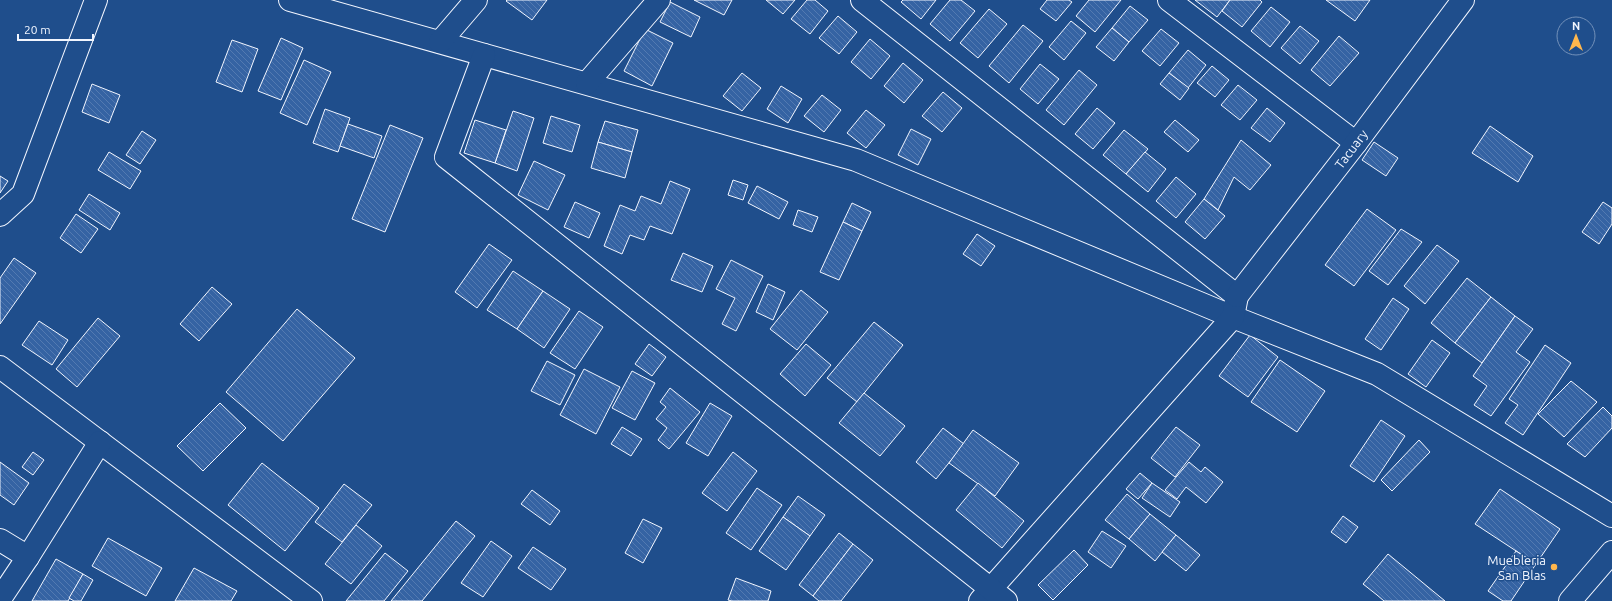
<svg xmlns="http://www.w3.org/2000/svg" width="1612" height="601" font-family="Ubuntu,sans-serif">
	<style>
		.building { fill: url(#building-back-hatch); stroke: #f2f6ff }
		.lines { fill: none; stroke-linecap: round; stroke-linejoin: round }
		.minor-casing { stroke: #f2f6ff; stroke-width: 24 }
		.major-casing { stroke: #f2f6ff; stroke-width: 24 }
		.minor { stroke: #1f4e8c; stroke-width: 22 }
		.major { stroke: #1f4e8c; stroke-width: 22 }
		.poi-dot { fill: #ffb74d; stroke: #1f4e8c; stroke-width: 1.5 }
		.labels { text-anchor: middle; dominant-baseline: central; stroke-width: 3; stroke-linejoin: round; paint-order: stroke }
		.street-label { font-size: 13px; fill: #f2f6ff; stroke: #1f4e8c }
		.poi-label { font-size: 13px; fill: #f2f6ff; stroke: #1f4e8c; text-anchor: end }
	</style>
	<defs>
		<pattern id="building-back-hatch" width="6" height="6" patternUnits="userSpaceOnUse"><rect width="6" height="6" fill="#3563a3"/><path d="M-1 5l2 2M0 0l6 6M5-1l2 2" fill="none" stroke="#537ab1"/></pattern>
	</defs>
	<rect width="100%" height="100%" fill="#1f4e8c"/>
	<g class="building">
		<polygon points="507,0 547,0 532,20 506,1"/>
		<polygon points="694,0 732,0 724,15"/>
		<polygon points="766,0 795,0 783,14"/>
		<polygon points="807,0 815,0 828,11 810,34 791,19"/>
		<polygon points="903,0 936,0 921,19 901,2"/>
		<polygon points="950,0 961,0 975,11 950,41 930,24"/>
		<polygon points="1047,0 1069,0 1072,2 1056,21 1040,9"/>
		<polygon points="1089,0 1121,0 1095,32 1076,16"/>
		<polygon points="1195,0 1230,0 1217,17"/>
		<polygon points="1230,0 1260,0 1262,2 1242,27 1222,11"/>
		<polygon points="1326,0 1370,0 1355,21"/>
		<polygon points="670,2 700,17 691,37 660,22"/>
		<polygon points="1130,6 1148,20 1129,42 1112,28"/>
		<polygon points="1271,7 1290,22 1270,47 1251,31"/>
		<polygon points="989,9 1007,24 978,58 960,43"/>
		<polygon points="838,16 857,32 839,54 819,38"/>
		<polygon points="1071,21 1086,33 1064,60 1049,47"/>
		<polygon points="1023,25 1043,41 1009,83 989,66"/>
		<polygon points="1300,26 1319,41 1300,64 1281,48"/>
		<polygon points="1112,28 1129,42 1114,61 1096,47"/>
		<polygon points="645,29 673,43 652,86 624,71"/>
		<polygon points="1161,29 1179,43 1160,66 1142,51"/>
		<polygon points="1339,36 1359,53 1330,86 1311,70"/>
		<polygon points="281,38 303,48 281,100 258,91"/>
		<polygon points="870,39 890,56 871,79 851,62"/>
		<polygon points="232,40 258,49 242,92 216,82"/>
		<polygon points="1188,50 1206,65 1188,88 1169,73"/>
		<polygon points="304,60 331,72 307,125 280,113"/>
		<polygon points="903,63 923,80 904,103 884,86"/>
		<polygon points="1040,64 1059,79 1038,104 1020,89"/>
		<polygon points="1212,66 1229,80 1215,97 1197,83"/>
		<polygon points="1079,70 1097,85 1064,125 1046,110"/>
		<polygon points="742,73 761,88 742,111 723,96"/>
		<polygon points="1169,73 1189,88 1180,100 1160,84"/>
		<polygon points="92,84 120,95 109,123 82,112"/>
		<polygon points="1238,85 1257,100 1240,120 1221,105"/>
		<polygon points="781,86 802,99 788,123 767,109"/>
		<polygon points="943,92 962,108 942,132 922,116"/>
		<polygon points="822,95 841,110 824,132 804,116"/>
		<polygon points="1097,108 1115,123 1093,149 1075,134"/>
		<polygon points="1267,108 1285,123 1270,142 1251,128"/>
		<polygon points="325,109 350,118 338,152 313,143"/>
		<polygon points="866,110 885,125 866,148 847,133"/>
		<polygon points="513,111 534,118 517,171 495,163"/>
		<polygon points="551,116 580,125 572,152 543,143"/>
		<polygon points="475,120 506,130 495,163 464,153"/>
		<polygon points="1175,120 1199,140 1188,152 1164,132"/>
		<polygon points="605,121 638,130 632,152 598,142"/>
		<polygon points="348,124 382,136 374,158 340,146"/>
		<polygon points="390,125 423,138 385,232 352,219"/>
		<polygon points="1490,126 1533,156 1518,182 1472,153"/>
		<polygon points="911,129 931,139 918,165 898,155"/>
		<polygon points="1124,130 1148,149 1126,174 1103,155"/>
		<polygon points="142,131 156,140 140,164 126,155"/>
		<polygon points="1241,140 1271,165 1250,190 1234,177 1218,210 1204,199"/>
		<polygon points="598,142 632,152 625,178 591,168"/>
		<polygon points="1374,142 1398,158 1386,176 1362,160"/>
		<polygon points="109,152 141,171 130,189 98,170"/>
		<polygon points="1145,152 1166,169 1148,192 1126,174"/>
		<polygon points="534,161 565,175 548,210 518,195"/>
		<polygon points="0,176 8,181 0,193"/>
		<polygon points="1176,177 1196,194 1176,218 1156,201"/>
		<polygon points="733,180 748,185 743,200 728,195"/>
		<polygon points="670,181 690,189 672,234 650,226 644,240 630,235 622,254 604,246 620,205 635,211 641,196 661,204"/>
		<polygon points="757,186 788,202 779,219 748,203"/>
		<polygon points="89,194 120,213 110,230 79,210"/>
		<polygon points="1204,199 1225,216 1205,239 1185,222"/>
		<polygon points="575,202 600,213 589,238 564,227"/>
		<polygon points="1603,202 1612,208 1612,224 1599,244 1582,232"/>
		<polygon points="852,203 871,212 862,231 843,222"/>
		<polygon points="1367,209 1396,230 1354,286 1325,265"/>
		<polygon points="798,210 818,217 812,232 793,225"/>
		<polygon points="76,214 98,229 81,253 60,238"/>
		<polygon points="843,222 862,231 839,280 820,272"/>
		<polygon points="1401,229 1422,242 1388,285 1369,271"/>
		<polygon points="977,234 995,246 981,266 963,254"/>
		<polygon points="489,244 512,260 477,308 455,292"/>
		<polygon points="1437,245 1459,261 1425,304 1404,286"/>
		<polygon points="683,253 713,266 702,292 671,280"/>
		<polygon points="14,258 36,273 0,324 0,278"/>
		<polygon points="731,260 763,276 736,331 722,324 735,298 716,289"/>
		<polygon points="513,271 543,291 517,329 487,310"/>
		<polygon points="1467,278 1491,297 1455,343 1431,323"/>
		<polygon points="768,284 785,292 773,320 756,312"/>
		<polygon points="212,287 232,304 199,341 180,324"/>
		<polygon points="801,290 828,312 797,350 770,329"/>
		<polygon points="543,291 570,309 544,348 517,329"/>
		<polygon points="1491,297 1515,316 1482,363 1455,343"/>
		<polygon points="1393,298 1409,309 1381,350 1365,339"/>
		<polygon points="297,309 355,358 283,441 226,392"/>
		<polygon points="579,311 603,327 575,369 550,353"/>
		<polygon points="1515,316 1533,329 1516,352 1530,362 1491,416 1474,405 1487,386 1473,376"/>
		<polygon points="98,318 120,336 77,387 56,369"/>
		<polygon points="39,321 68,340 52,365 22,345"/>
		<polygon points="874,322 903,345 857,402 827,378"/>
		<polygon points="1250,335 1278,357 1248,397 1219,376"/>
		<polygon points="1432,340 1450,353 1426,387 1408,374"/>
		<polygon points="649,344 666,357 652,376 635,364"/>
		<polygon points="806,344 831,365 805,396 780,374"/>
		<polygon points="1545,345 1571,363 1523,435 1505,423 1518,405 1509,399"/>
		<polygon points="1280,360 1325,391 1297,432 1251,402"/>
		<polygon points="547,361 575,375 560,405 531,391"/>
		<polygon points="584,369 620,387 596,434 560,415"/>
		<polygon points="632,371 655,383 635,420 612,408"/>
		<polygon points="1571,381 1597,402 1564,437 1538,414"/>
		<polygon points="670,388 700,412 669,449 658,440 667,428 656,419 666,407 660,402"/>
		<polygon points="864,393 905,426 880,456 839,423"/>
		<polygon points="220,403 246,428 203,471 177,446"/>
		<polygon points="710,403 732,416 708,456 686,443"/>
		<polygon points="1603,407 1612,416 1612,428 1585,457 1567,444"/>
		<polygon points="1381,420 1405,436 1374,482 1350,466"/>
		<polygon points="622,427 642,439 631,456 611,444"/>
		<polygon points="1176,427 1200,445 1175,477 1151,458"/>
		<polygon points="943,428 964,444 936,479 916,462"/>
		<polygon points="973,430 1019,463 995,496 949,463"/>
		<polygon points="1419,440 1430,452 1392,491 1381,480"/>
		<polygon points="33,452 44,460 33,475 22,467"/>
		<polygon points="733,452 757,471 727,511 702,493"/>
		<polygon points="0,462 29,483 14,505 0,495"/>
		<polygon points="1189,462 1201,472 1205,467 1223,482 1206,503 1186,487 1177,499 1165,490"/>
		<polygon points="262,463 319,508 285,551 228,505"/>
		<polygon points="1140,473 1152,483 1138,499 1126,489"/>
		<polygon points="978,483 1024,521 1002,548 956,510"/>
		<polygon points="1152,483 1180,502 1170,517 1142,498"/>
		<polygon points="344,484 372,505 342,542 315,522"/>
		<polygon points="757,488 782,505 751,550 726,533"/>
		<polygon points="1500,489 1560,529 1536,564 1475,524"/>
		<polygon points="532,490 560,511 550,525 521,504"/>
		<polygon points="1127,494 1150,514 1129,539 1105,520"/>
		<polygon points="798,496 825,515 810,536 783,517"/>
		<polygon points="1150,514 1176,535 1155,561 1129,539"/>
		<polygon points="1343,516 1358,527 1346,543 1331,532"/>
		<polygon points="783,517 810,536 786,570 759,551"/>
		<polygon points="643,519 662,528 643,563 625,553"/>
		<polygon points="456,521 475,536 422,601 391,601"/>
		<polygon points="356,525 382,546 351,584 325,564"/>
		<polygon points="1102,531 1126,546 1111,568 1088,552"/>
		<polygon points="839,533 853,544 813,596 799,585"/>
		<polygon points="1176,535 1200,555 1186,571 1162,552"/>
		<polygon points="108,538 162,568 146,596 92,566"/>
		<polygon points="491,541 512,556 483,597 461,583"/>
		<polygon points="853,544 873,560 841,601 819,601 813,596"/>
		<polygon points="533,547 566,569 551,590 518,568"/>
		<polygon points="1074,550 1088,565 1053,600 1038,585"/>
		<polygon points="1516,551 1536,564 1511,601 1503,601 1488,591"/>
		<polygon points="385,553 408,571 384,601 346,601"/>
		<polygon points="1388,554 1445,601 1384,601 1377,595 1363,584"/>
		<polygon points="56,559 83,574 68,601 32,601"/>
		<polygon points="194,568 237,591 231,601 175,601"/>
		<polygon points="83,574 93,580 81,601 74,601 69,598"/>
		<polygon points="736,578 771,591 768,601 732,601 728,600"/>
	</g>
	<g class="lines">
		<g class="minor-casing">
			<g id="minor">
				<polyline points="290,0 856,160 1233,317 1377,374 1612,516"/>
				<polyline points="862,0 1237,296 1233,317 980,601"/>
				<polyline points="1169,0 1356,143"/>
				<polyline points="440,42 476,0"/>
				<polyline points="484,55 446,157 1006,601"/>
				<polyline points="587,83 659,0"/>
				<polyline points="0,215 23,194 96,0"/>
				<polyline points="1237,296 1356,143 1463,0"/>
				<polyline points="0,367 311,601"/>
				<polyline points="0,540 28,557"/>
				<polyline points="0,599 28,557 100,442"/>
			</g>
		</g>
		<g class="major-casing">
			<polyline id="major" points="1570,601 1612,552"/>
		</g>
		<use href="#minor" class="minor"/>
		<use href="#major" class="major"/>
	</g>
	<circle class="poi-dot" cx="1554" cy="567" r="4"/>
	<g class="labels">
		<g class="street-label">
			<text transform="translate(1351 149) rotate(-53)">Tacuary</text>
		</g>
		<g class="poi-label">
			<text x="1546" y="560">Muebleria<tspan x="1546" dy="15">San Blas</tspan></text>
		</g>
	</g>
	<g transform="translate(1576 36)"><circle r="19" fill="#1f4e8c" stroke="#7391ba"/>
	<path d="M0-3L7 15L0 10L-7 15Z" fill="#ffb74d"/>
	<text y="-6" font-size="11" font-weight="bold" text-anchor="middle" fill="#f2f6ff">N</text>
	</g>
	<path d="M18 34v6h75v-6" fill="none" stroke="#f2f6ff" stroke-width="2"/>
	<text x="24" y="34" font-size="12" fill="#f2f6ff" stroke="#1f4e8c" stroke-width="3" paint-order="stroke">20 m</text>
</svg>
